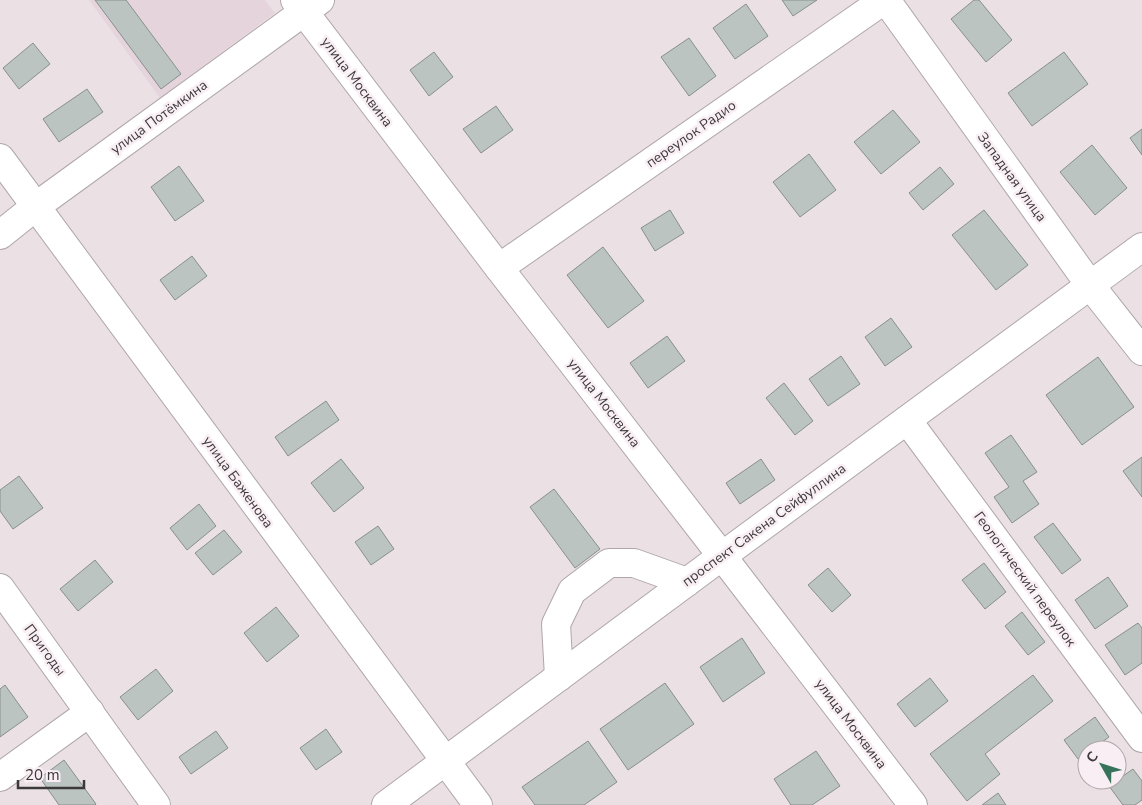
<svg xmlns="http://www.w3.org/2000/svg" width="1142" height="805" font-family="'Nunito Sans',sans-serif">
	<style>
		.built { fill: #e6d4dd }
		.building { fill: #bbc4c0; stroke: #87908b }
		.lines { fill: none; stroke-linecap: round; stroke-linejoin: round }
		.minor-casing { stroke: #afa6aa; stroke-width: 30 }
		.major-casing { stroke: #afa6aa; stroke-width: 30 }
		.minor { stroke: #fff; stroke-width: 28 }
		.major { stroke: #fff; stroke-width: 28 }
		.labels { text-anchor: middle; dominant-baseline: central; stroke-width: 5; stroke-linejoin: round; paint-order: stroke }
		.street-label { font-size: 14px; fill: #3c393a; stroke: #f8eef3 }
	</style>
	<rect width="100%" height="100%" fill="#ebe1e5"/>
	<polygon class="built" points="89,0 265,0 275,13 160,98"/>
	<g class="building">
		<polygon points="95,0 126,0 181,74 161,89"/>
		<polygon points="782,0 817,0 793,16"/>
		<polygon points="974,0 979,0 1012,40 986,62 951,19"/>
		<polygon points="746,4 768,36 735,59 713,28"/>
		<polygon points="689,38 716,76 689,96 661,57"/>
		<polygon points="33,43 50,64 19,89 3,68"/>
		<polygon points="434,52 453,77 429,96 410,70"/>
		<polygon points="1064,52 1088,84 1032,126 1008,93"/>
		<polygon points="87,89 103,112 59,142 43,119"/>
		<polygon points="496,106 513,130 481,153 463,129"/>
		<polygon points="893,110 920,142 881,174 854,142"/>
		<polygon points="1142,129 1142,155 1130,138"/>
		<polygon points="1092,145 1127,188 1095,215 1060,172"/>
		<polygon points="809,154 836,190 800,217 773,182"/>
		<polygon points="179,166 204,201 175,221 151,187"/>
		<polygon points="940,167 954,184 923,210 909,193"/>
		<polygon points="670,210 684,233 655,251 641,228"/>
		<polygon points="984,210 1028,265 996,290 952,235"/>
		<polygon points="603,247 644,301 608,328 567,275"/>
		<polygon points="192,256 207,276 175,300 160,280"/>
		<polygon points="891,318 912,347 885,366 865,337"/>
		<polygon points="667,336 685,361 648,388 630,363"/>
		<polygon points="841,356 860,384 828,406 809,379"/>
		<polygon points="1098,357 1134,407 1082,445 1046,395"/>
		<polygon points="784,383 813,421 795,435 766,398"/>
		<polygon points="326,401 339,420 288,456 275,437"/>
		<polygon points="1011,435 1037,472 1023,481 1039,504 1012,523 994,497 1009,487 985,453"/>
		<polygon points="1142,457 1142,497 1123,471"/>
		<polygon points="341,459 364,488 334,512 311,483"/>
		<polygon points="761,459 775,480 740,504 726,483"/>
		<polygon points="19,476 43,508 13,529 0,511 0,490"/>
		<polygon points="554,489 600,549 575,568 530,507"/>
		<polygon points="199,504 216,526 187,550 170,528"/>
		<polygon points="1053,523 1081,560 1062,574 1034,537"/>
		<polygon points="378,526 394,549 371,565 355,542"/>
		<polygon points="224,530 242,552 213,575 195,553"/>
		<polygon points="95,560 113,582 78,611 60,589"/>
		<polygon points="984,563 1006,592 985,609 962,580"/>
		<polygon points="828,568 851,595 832,612 808,585"/>
		<polygon points="1108,577 1128,606 1095,629 1075,600"/>
		<polygon points="276,607 299,636 267,662 244,633"/>
		<polygon points="1022,612 1045,642 1028,655 1005,626"/>
		<polygon points="1138,623 1142,628 1142,663 1125,675 1105,645"/>
		<polygon points="742,638 765,673 723,702 700,667"/>
		<polygon points="156,669 173,691 138,720 120,697"/>
		<polygon points="1033,675 1053,701 985,754 1000,774 967,801 930,754"/>
		<polygon points="930,678 948,701 915,727 897,704"/>
		<polygon points="665,683 694,724 628,770 600,729"/>
		<polygon points="5,685 28,717 0,737 0,689"/>
		<polygon points="1095,717 1109,737 1091,750 1087,750 1087,753 1078,759 1064,740"/>
		<polygon points="326,729 342,752 316,770 300,748"/>
		<polygon points="216,731 228,748 191,774 179,757"/>
		<polygon points="588,741 617,782 584,805 535,805 522,787"/>
		<polygon points="816,751 840,786 812,805 791,805 774,779"/>
		<polygon points="64,760 96,804 95,805 59,805 40,778"/>
		<polygon points="1133,769 1142,781 1142,800 1135,805 1123,805 1109,786"/>
		<polygon points="998,793 1006,805 982,805"/>
	</g>
	<g class="lines">
		<g class="minor-casing">
			<g id="minor">
				<polyline points="295,0 499,268 722,556 913,805"/>
				<polyline points="886,0 1090,285 1142,351"/>
				<polyline points="0,158 478,805"/>
				<polyline points="0,235 35,207 320,0"/>
				<polyline points="499,268 884,0"/>
				<polyline points="907,420 1142,738"/>
				<polyline points="0,588 156,805"/>
				<polyline points="559,677 556,624 572,591 609,563 634,563 687,582"/>
				<polyline points="0,777 90,712"/>
			</g>
		</g>
		<g class="major-casing">
			<polyline id="major" points="386,805 722,556 1142,247"/>
		</g>
		<use href="#minor" class="minor"/>
		<use href="#major" class="major"/>
	</g>
	<g class="labels">
		<g class="street-label">
			<text transform="translate(357 82) rotate(53)">улица Москвина</text>
			<text transform="translate(159 117) rotate(-36)">улица Потёмкина</text>
			<text transform="translate(691 134) rotate(-35)">переулок Радио</text>
			<text transform="translate(1012 177) rotate(54)">Западная улица</text>
			<text transform="translate(604 403) rotate(52)">улица Москвина</text>
			<text transform="translate(238 482) rotate(54)">улица Баженова</text>
			<text transform="translate(764 525) rotate(-36)">проспект Сакена Сейфуллина</text>
			<text transform="translate(1025 579) rotate(54)">Геологический переулок</text>
			<text transform="translate(45 650) rotate(54)">Пригоды</text>
			<text transform="translate(851 724) rotate(53)">улица Москвина</text>
		</g>
	</g>
	<g transform="translate(1102 765) rotate(309)"><circle r="24" fill="#f8eef3" stroke="#ada6a9"/>
	<path d="M0-4L9 19L0 12L-9 19Z" fill="#37725b"/>
	<text y="-8" font-size="14" font-weight="bold" text-anchor="middle" fill="#3c393a">С</text>
	</g>
	<path d="M18 780v8h66v-8" fill="none" stroke="#3c393a" stroke-width="2.5"/>
	<text x="25" y="780" font-size="15" fill="#3c393a" stroke="#f8eef3" stroke-width="4" paint-order="stroke">20 m</text>
</svg>
